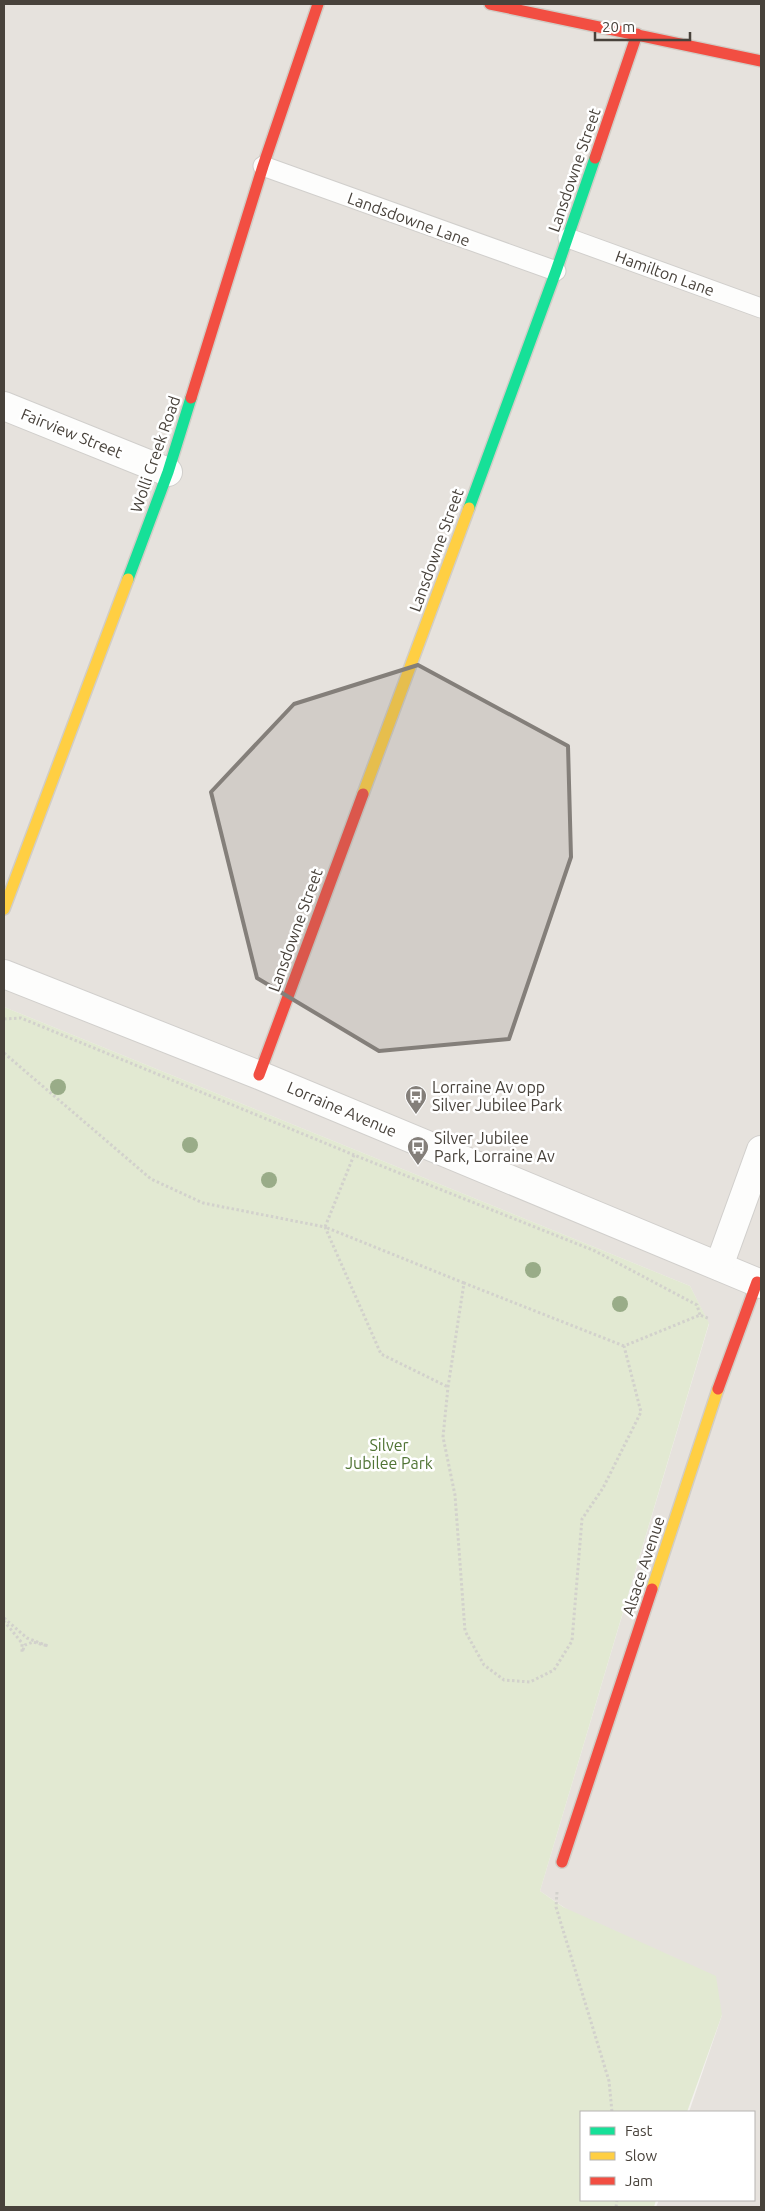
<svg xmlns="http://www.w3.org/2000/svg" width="765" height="2211" font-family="Ubuntu,sans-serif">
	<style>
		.residential { fill: #e6e2dd }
		.green { fill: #e2e9d2 }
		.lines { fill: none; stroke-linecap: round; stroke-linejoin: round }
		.lane-casing { stroke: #d1cfcc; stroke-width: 21 }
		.street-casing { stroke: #d1cfcc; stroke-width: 30 }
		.fast-casing { stroke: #d1cdc6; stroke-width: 14 }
		.slow-casing { stroke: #d1cdc6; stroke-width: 14 }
		.jam-casing { stroke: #d1cdc6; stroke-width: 14 }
		.path { stroke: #d2d1cc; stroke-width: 3; stroke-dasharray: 2.5 2.5; stroke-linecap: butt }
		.lane { stroke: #fdfdfc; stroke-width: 19 }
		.street { stroke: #fdfdfc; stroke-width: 28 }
		.fast { stroke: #16e098; stroke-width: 11 }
		.slow { stroke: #ffcf43; stroke-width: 11 }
		.jam { stroke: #f24e42; stroke-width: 11 }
		.tree { fill: #99ac88 }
		.marked { fill: #847f7a; fill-opacity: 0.2; stroke: #847f7a; stroke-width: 4; stroke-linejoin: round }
		.labels { text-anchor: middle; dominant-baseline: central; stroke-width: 5; stroke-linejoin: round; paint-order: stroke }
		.street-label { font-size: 16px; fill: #48423b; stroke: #fff }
		.poi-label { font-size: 16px; fill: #48423b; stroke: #fff; text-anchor: start }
		.park-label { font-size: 16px; fill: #507434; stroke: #fff }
	</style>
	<rect width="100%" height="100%" fill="#f3f1ee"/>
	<polygon class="residential" points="4,4 761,4 761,2207 656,2207 659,2200 754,2200 754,2112 689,2112 722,2015 540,1891 709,1324 690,1286 4,1007"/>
	<polygon class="green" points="4,1007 690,1286 709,1323 540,1891 563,1907 716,1976 722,2015 687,2112 581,2112 581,2200 656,2200 654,2207 4,2207"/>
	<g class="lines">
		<g class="lane-casing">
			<g id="lane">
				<polyline points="263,166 556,271"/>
				<polyline points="568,238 761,308"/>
			</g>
		</g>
		<g class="street-casing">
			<g id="street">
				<polyline points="4,406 168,472"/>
				<polyline points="4,974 259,1075 761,1284"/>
				<polyline points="719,1266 761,1150"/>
			</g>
		</g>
		<g class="fast-casing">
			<g id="fast">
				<polyline points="469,508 556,271 595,158"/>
				<polyline points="128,579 168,472 191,398"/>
			</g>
		</g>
		<g class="slow-casing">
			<g id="slow">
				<polyline points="363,794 469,508"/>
				<polyline points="4,909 128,579"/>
				<polyline points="652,1589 718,1389"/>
			</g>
		</g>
		<g class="jam-casing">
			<g id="jam">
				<polyline points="490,4 761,61"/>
				<polyline points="595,158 637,34"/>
				<polyline points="191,398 263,166 318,4"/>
				<polyline points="259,1075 363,794"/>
				<polyline points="718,1389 757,1282"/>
				<polyline points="562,1862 652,1589"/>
			</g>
		</g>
		<g class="path">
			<polyline points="4,1019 21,1018 354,1155"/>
			<polyline points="4,1053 151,1179 203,1203 325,1227 381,1354 448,1387"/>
			<polyline points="464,1283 325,1227 354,1155 595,1251 697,1305 700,1315"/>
			<polyline points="624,1346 464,1283 448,1387 443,1437 455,1495 465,1631 484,1665 504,1680 530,1682 554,1670 572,1641 582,1519 603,1488 641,1412 624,1346 700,1315 710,1319"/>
			<polyline points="4,1618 27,1638 48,1646 33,1642 25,1645 22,1652 22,1643 4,1621"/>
			<polyline points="557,1892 556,1907 609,2081 612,2112"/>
			<polyline points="616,2207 617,2200"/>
		</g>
		<use href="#lane" class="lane"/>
		<use href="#street" class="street"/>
		<use href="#fast" class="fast"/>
		<use href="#slow" class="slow"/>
		<use href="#jam" class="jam"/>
	</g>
	<g class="tree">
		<circle cx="58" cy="1087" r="8"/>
		<circle cx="190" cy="1145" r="8"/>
		<circle cx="269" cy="1180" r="8"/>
		<circle cx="533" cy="1270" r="8"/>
		<circle cx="620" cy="1304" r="8"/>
	</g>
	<path class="marked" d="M418 665 568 746 571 857 509 1039 379 1051 257 978 211 792 294 704Z"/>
	<defs>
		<g id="bus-pin" transform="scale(1.125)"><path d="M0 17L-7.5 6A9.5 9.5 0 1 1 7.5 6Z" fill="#847f7a" stroke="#fff"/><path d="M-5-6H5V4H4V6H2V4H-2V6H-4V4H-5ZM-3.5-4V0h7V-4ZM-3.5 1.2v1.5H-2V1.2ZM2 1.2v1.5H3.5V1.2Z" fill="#fff"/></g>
	</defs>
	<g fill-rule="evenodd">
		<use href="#bus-pin" x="416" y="1096"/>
		<use href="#bus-pin" x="418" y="1147"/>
	</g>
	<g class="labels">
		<g class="street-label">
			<text transform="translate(574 170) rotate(-71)">Lansdowne Street</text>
			<text transform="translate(409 219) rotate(20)">Landsdowne Lane</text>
			<text transform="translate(665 273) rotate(20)">Hamilton Lane</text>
			<text transform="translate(72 433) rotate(22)">Fairview Street</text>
			<text transform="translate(155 454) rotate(-71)">Wolli Creek Road</text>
			<text transform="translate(436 550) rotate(-70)">Lansdowne Street</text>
			<text transform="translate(295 930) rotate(-70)">Lansdowne Street</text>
			<text transform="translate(342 1109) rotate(23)">Lorraine Avenue</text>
			<text transform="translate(643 1566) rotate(-72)">Alsace Avenue</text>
		</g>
		<g class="poi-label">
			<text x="432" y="1087">Lorraine Av opp<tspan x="432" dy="18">Silver Jubilee Park</tspan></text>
			<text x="434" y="1138">Silver Jubilee<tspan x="434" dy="18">Park, Lorraine Av</tspan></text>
		</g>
		<g class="park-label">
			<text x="389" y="1445">Silver<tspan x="389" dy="18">Jubilee Park</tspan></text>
		</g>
	</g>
	<rect width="765" height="2211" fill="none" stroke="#48423b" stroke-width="10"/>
	<rect x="580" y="2111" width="175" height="90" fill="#ffffff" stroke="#b6b3b1"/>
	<rect x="590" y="2127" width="25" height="8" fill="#16e098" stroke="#b6b3b1"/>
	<text x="625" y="2136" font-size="15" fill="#48423b">Fast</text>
	<rect x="590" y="2152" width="25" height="8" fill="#ffcf43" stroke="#b6b3b1"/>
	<text x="625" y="2161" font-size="15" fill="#48423b">Slow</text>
	<rect x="590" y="2177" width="25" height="8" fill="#f24e42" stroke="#b6b3b1"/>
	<text x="625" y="2186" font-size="15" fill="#48423b">Jam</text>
	<path d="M595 32v8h95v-8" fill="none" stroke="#48423b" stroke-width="2.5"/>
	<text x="602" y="32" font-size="15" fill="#48423b" stroke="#ffffff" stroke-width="4" paint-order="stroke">20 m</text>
</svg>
